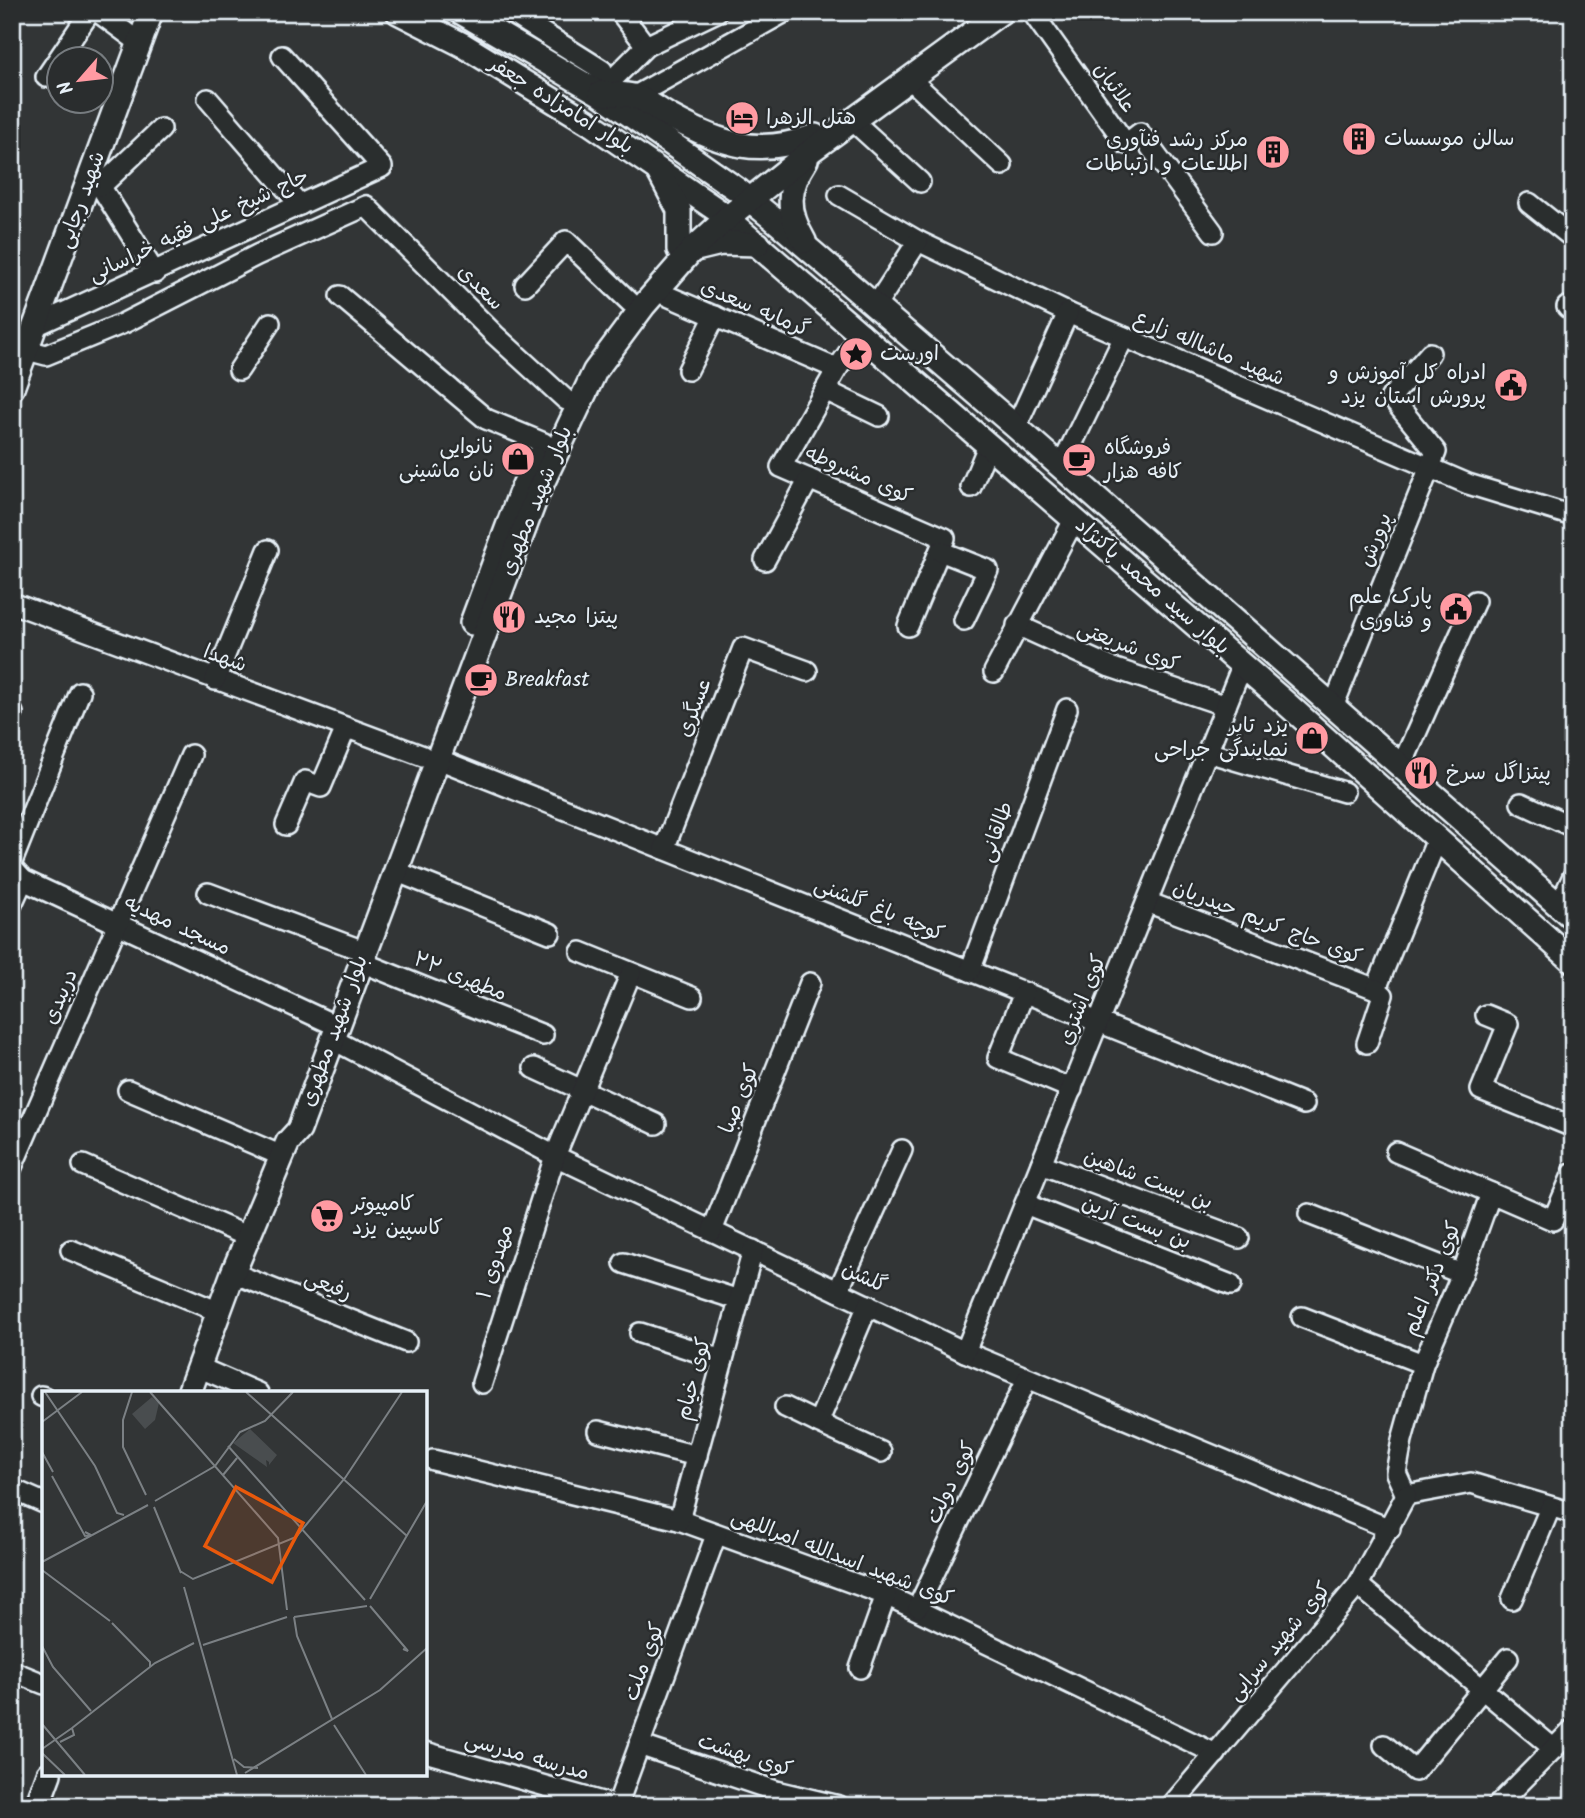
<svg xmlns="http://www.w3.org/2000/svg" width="1585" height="1818" font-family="Kalam,'Playpen Sans Arabic',sans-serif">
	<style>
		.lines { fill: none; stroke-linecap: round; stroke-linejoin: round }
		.minor-casing { stroke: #e8f1f8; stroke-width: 24 }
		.major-casing { stroke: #e8f1f8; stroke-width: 28 }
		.minor { stroke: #2a2d2e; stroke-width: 19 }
		.major { stroke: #2a2d2e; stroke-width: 23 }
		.labels { text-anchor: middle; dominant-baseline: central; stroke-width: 5; stroke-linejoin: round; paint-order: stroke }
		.street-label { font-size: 21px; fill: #e8f1f8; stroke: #2a2d2e }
		.poi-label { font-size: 21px; fill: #e8f1f8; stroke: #2a2d2e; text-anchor: start }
		.inset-road { fill: none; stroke: #7b8084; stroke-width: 2 }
		.view { fill: #e8590c; fill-opacity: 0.15; stroke: #e8590c; stroke-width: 3.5 }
		.inset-edge { fill: none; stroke: #e8f1f8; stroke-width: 3.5 }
	</style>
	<rect width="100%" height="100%" fill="#323536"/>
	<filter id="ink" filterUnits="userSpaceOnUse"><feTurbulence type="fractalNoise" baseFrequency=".0143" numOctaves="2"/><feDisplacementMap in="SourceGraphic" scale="14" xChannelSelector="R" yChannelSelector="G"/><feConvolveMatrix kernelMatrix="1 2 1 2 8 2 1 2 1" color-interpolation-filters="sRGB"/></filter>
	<g filter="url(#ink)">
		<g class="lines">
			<g class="minor-casing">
				<g id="minor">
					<polyline points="98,12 140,43"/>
					<polyline points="510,12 602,70 599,93"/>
					<polyline points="620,12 646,46"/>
					<polyline points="1032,12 1126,144 1140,133 1213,232"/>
					<polyline points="46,77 90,12"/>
					<polyline points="911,80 1002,165"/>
					<polyline points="599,93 646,46 717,12"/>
					<polyline points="635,96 785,12"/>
					<polyline points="208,99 300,205"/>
					<polyline points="853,121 920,182"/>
					<polyline points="92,173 155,273"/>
					<polyline points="101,186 161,129"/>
					<polyline points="839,195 918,241 1068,313 1468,484 1573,516"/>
					<polyline points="1529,203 1573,238"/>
					<polyline points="525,285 566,241 631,303"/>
					<polyline points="656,291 837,369"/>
					<polyline points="340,296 486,419 544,443"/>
					<polyline points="875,307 918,241"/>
					<polyline points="1567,307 1573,312"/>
					<polyline points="35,326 382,167 282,56"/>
					<polyline points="862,333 837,369 781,467 945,538 908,626"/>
					<polyline points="13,358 27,350 46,355 124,323 257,255 366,206 495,335 566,400"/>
					<polyline points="239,370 270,323"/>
					<polyline points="688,370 715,316"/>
					<polyline points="825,390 879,416"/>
					<polyline points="1016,427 1068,313"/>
					<polyline points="1061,467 1124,337"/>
					<polyline points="971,487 988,446"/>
					<polyline points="940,551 988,570 964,620"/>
					<polyline points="765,560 809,479"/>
					<polyline points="12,603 423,756"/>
					<polyline points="1017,625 1110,667 1226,706"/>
					<polyline points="994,672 1074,520"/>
					<polyline points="215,680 268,550"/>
					<polyline points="1333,707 1436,452 1391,397 1430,353"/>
					<polyline points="12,715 13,713"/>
					<polyline points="1207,752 1344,792"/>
					<polyline points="438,759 1304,1104"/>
					<polyline points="1401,767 1475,601"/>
					<polyline points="1521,803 1573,827"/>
					<polyline points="286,825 305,781 321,787 346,728"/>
					<polyline points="664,849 743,648 807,671"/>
					<polyline points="12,862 80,692"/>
					<polyline points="12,868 23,880 326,1021"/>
					<polyline points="395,871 550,933"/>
					<polyline points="208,893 353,947"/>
					<polyline points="1147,902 1376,989 1437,839"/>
					<polyline points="12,904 23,880"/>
					<polyline points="1559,906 1573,876"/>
					<polyline points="581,952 692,997"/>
					<polyline points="361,962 543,1035"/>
					<polyline points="970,971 1067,709"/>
					<polyline points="1024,993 998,1058 1072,1089"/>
					<polyline points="1486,1015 1508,1024 1481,1090 1573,1127"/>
					<polyline points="332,1039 555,1156 965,1352 1390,1529"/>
					<polyline points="1367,1043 1383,995 1376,989"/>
					<polyline points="534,1068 656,1124"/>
					<polyline points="128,1090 282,1156"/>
					<polyline points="1396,1152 1491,1193"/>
					<polyline points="1041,1164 1239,1238"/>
					<polyline points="83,1165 249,1237"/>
					<polyline points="12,1167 191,755"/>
					<polyline points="1025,1204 1231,1285"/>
					<polyline points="1309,1214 1462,1274"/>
					<polyline points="712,1231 810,983"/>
					<polyline points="71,1250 219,1312"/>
					<polyline points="624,1263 739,1300"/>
					<polyline points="233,1273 406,1342"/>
					<polyline points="838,1291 902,1150"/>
					<polyline points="868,1305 818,1423 881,1452"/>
					<polyline points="1302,1317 1423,1364"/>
					<polyline points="640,1333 723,1360"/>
					<polyline points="965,1352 1242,666"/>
					<polyline points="198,1367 258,1393"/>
					<polyline points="482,1383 555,1156 631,973"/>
					<polyline points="41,1396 44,1397"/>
					<polyline points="785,1407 818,1423"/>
					<polyline points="598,1431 697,1456"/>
					<polyline points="433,1460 679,1520 886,1595 1216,1754"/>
					<polyline points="12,1489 44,1503"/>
					<polyline points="1406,1495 1396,1473 1402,1440 1423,1364 1462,1274 1491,1193 1553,1220 1573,1173"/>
					<polyline points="1406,1495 1471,1483 1573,1513"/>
					<polyline points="679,1520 753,1250"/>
					<polyline points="1358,1585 1554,1749"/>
					<polyline points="1512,1599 1550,1508"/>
					<polyline points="918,1607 1027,1379"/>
					<polyline points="860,1668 886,1595"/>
					<polyline points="12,1671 44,1684"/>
					<polyline points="639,1745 776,1791 839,1806"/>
					<polyline points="1384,1745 1415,1771 1508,1658"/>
					<polyline points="425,1752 616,1806"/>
					<polyline points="617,1806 716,1535"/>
					<polyline points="1171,1806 1358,1585 1406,1495"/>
					<polyline points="1497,1806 1573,1729"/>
				</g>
			</g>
			<g class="major-casing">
				<g id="major">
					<polyline points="398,12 463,45 590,123 717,210 1288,705 1573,961"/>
					<polyline points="461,12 599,93 739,191 776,221 1016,427 1573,918"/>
					<path d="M601 93C611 94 623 94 633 96 646 99 659 111 671 117 722 145 758 157 815 136"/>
					<polyline points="659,172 679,210 679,250"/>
					<path d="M804 241C786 210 787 189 806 160"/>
					<polyline points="692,250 721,243 758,244"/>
					<polyline points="12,388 151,12"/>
					<polyline points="472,623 520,494 536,459"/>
					<polyline points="189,1393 233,1273 282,1156 288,1142 299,1130 537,494 595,371 644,305 692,250 727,218 812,150 1001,12"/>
					<polyline points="37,1806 49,1774"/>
				</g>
			</g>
			<use href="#minor" class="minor"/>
			<use href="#major" class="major"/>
		</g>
	</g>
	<defs>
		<g id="hotel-disc" transform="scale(1.75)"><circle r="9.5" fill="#ff9aa2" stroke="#2a2d2e"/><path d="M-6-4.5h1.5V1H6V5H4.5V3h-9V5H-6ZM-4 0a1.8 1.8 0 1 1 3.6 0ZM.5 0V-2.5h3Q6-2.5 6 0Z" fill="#111"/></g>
		<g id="building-disc" transform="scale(1.75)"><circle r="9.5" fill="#ff9aa2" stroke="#2a2d2e"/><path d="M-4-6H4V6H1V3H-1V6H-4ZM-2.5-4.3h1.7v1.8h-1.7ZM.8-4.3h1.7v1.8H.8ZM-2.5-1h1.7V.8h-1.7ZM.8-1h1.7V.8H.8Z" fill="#111"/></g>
		<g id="sight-disc" transform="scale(1.75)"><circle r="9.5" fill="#ff9aa2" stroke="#2a2d2e"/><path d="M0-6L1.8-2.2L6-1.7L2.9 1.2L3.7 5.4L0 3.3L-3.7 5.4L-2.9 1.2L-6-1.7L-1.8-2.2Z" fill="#111"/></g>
		<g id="civic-disc" transform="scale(1.75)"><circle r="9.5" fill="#ff9aa2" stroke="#2a2d2e"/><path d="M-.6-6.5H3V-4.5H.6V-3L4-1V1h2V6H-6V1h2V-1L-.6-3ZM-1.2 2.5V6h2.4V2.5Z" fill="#111"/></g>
		<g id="shop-disc" transform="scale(1.75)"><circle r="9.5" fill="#ff9aa2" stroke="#2a2d2e"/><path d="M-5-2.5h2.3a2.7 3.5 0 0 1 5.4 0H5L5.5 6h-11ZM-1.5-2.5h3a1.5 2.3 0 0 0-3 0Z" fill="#111"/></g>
		<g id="cafe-disc" transform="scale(1.75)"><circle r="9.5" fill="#ff9aa2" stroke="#2a2d2e"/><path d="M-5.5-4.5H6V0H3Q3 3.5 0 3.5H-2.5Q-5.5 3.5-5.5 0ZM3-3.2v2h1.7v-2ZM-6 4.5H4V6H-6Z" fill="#111"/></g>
		<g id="restaurant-disc" transform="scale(1.75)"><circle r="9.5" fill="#ff9aa2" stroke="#2a2d2e"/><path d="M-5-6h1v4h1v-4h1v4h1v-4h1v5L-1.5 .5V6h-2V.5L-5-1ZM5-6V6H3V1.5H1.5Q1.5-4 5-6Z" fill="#111"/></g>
		<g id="supermarket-disc" transform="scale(1.75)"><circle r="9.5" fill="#ff9aa2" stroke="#2a2d2e"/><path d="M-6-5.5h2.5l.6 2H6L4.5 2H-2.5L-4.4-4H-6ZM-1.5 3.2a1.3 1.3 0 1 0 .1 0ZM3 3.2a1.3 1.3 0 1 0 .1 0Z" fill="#111"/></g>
	</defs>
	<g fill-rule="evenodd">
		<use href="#hotel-disc" x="742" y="118"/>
		<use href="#building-disc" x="1359" y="139"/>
		<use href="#building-disc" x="1273" y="152"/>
		<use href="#sight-disc" x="856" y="354"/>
		<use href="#civic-disc" x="1511" y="385"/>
		<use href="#shop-disc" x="518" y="459"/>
		<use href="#cafe-disc" x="1079" y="460"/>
		<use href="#civic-disc" x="1456" y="609"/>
		<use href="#restaurant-disc" x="509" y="617"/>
		<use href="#cafe-disc" x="481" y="680"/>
		<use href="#shop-disc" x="1312" y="738"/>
		<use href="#restaurant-disc" x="1421" y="773"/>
		<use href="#supermarket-disc" x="327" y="1216"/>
	</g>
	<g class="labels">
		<g class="street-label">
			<text transform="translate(1114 88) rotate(55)">علائیان</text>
			<text transform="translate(561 106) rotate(32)">بلوار امامزاده جعفر</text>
			<text transform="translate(82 200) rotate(-70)">شهید رجایی</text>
			<text transform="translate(199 226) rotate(-25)">حاج شیخ علی فقیه خراسانی</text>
			<text transform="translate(480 288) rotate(45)">سعدی</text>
			<text transform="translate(755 309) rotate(23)">گرمابه سعدی</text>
			<text transform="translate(1209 349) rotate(23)">شهید ماشااله زارع</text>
			<text transform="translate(858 475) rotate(24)">کوی مشروطه</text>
			<text transform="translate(537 501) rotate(-68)">بلوار شهید مطهری</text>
			<text transform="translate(1376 540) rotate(-68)">پرورش</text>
			<text transform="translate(1152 587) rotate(41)">بلوار سید محمد پاکنژاد</text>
			<text transform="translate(1128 647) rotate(21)">کوی شریعتی</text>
			<text transform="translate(225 659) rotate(20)">شهدا</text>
			<text transform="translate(695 708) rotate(-69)">عسگری</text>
			<text transform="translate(997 832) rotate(-70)">طالقانی</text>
			<text transform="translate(879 910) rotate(22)">کوچه باغ گلشنی</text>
			<text transform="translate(1267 923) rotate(21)">کوی حاج کریم حیدریان</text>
			<text transform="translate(177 926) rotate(25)">مسجد مهدیه</text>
			<text transform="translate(460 977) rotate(22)">مطهری ۲۲</text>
			<text transform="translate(61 997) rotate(-67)">دربیدی</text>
			<text transform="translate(1083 1000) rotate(-68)">کوی اشتری</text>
			<text transform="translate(335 1031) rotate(-70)">بلوار شهید مطهری</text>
			<text transform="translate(740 1099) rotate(-68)">کوی صبا</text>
			<text transform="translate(1148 1180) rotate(21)">بن بست شاهین</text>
			<text transform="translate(1136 1223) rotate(21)">بن بست آرین</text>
			<text transform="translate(496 1262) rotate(-72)">مهدوی ۱</text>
			<text transform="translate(864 1278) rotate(25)">گلشن</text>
			<text transform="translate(1433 1279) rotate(-68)">کوی دکتر اعلم</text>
			<text transform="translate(328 1286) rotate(22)">رفیعی</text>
			<text transform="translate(694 1379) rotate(-75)">کوی خیام</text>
			<text transform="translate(952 1483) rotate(-64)">کوی دولت</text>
			<text transform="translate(842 1558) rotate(21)">کوی شهید اسدالله امراللهی</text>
			<text transform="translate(1280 1642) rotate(-50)">کوی شهید سرایی</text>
			<text transform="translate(645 1662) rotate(-70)">کوی ملت</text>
			<text transform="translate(745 1756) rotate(18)">کوی بهشت</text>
			<text transform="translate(527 1757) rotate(16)">مدرسه مدرسی</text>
		</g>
		<g class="poi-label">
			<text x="766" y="118">هتل الزهرا</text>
			<text x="1384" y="139">سالن موسسات</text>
			<text x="1248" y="140" text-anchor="end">مرکز رشد فنآوری<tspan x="1248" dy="24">اطلاعات و ارتباطات</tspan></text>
			<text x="880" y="354">اورست</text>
			<text x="1486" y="373" text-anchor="end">ادراه کل آموزش و<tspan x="1486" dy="24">پرورش استان یزد</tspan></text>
			<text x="494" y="447" text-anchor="end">نانوایی<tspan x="494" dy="24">نان ماشینی</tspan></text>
			<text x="1104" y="448">فروشگاه<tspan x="1104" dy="24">کافه هزار</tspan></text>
			<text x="1432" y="597" text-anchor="end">پارک علم<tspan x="1432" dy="24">و فناوری</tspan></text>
			<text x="534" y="617">پیتزا مجید</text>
			<text x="505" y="680">Breakfast</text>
			<text x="1288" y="726" text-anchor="end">یزد تایر<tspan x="1288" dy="24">نمایندگی جراحی</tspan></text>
			<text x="1446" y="773">پیتزاگل سرخ</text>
			<text x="352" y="1204">کامپیوتر<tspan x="352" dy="24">کاسپین یزد</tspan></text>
		</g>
	</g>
	<g transform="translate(42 1391)">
		<rect width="385" height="385" fill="#323536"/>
		<path d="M110 6 117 12 113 29 103 38 90 23Z" fill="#494d4f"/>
		<path d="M208 38 235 64 227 74V71L224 69 225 76 191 52Z" fill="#494d4f"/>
		<path class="inset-road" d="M3 1 53 75 75 122 82 124M90 1 81 29V56L104 104M108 1 236 147 245 219M204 1 365 145M0 31 40 1M186 55 323 209M0 61 11 81M181 84 195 67M10 85 43 145 49 144 43 141M113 110 173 75 198 41 223 30 251 1M112 116 139 182M0 171 106 114M0 179 68 230M138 180 151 188 254 146 303 87 360 1M142 196 195 384M328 208 385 110M328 215 366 260 361 258M252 226 255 245 290 328M252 226 325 215M70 232 108 271V276M161 254 245 226M0 255 11 276 49 320M0 333 43 384M292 334 324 384M30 337 113 272 152 252M0 358 30 337 32 344 18 351M0 362 23 384M192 368 202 376 216 377M203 382 338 299 385 257"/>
		<path class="view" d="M194 96 261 132 230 191 163 155Z"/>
		<rect width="385" height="385" class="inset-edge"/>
	</g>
	<rect width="1585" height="1818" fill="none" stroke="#2a2d2e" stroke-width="42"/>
	<rect x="21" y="21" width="1543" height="1776" fill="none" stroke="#e8f1f8" stroke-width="2.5" filter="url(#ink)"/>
	<g transform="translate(80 80) rotate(242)"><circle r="33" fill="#2a2d2e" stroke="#767b7f" stroke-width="2"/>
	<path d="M0-5L12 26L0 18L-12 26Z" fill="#ff9aa2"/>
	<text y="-10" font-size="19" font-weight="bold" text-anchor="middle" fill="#e8f1f8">N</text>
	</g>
</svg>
